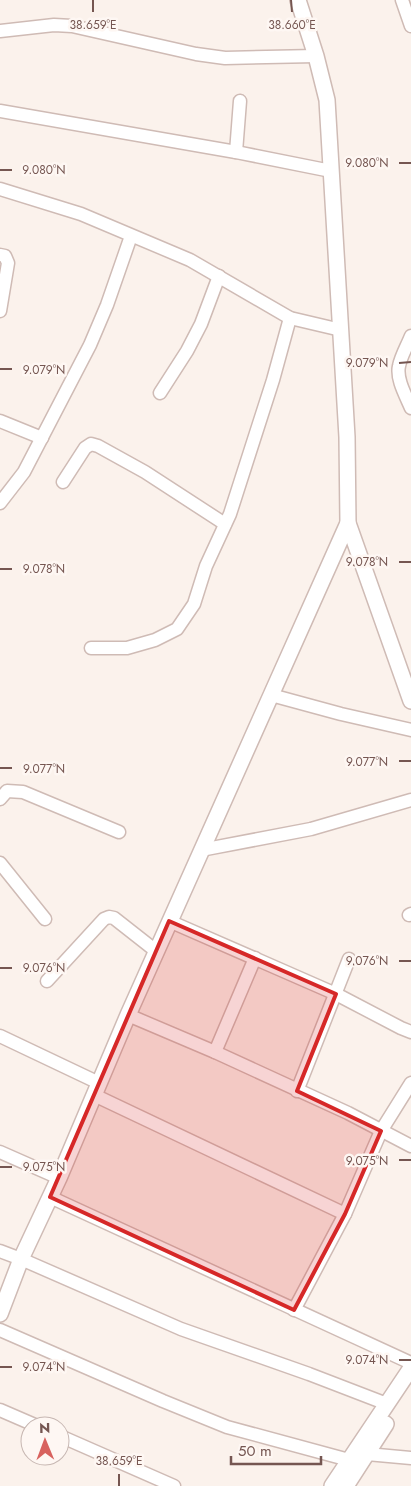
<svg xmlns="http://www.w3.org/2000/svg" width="411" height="1486" font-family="Jost,sans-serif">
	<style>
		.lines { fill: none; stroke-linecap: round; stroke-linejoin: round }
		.minor-casing { stroke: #cfbbb5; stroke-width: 15 }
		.tertiary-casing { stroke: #cfbbb5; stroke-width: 18 }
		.minor { stroke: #fff; stroke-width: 12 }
		.tertiary { stroke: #fff; stroke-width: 15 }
		.marked { fill: #d62828; fill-opacity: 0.2; stroke: #d62828; stroke-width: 4; stroke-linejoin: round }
		.ticks { fill: none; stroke: #755651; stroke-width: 2 }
		.ticks-label { font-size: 12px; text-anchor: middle; fill: #755651; stroke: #fef7f3; stroke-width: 5; stroke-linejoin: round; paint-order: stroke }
	</style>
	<rect width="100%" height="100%" fill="#fbf2ec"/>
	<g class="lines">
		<g class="minor-casing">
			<g id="minor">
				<polyline points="402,0 411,26"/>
				<polyline points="0,31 54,25 72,26 196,54 225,58 316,56"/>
				<polyline points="0,111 236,152 331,171"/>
				<polyline points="236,152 240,101"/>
				<polyline points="0,189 81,214 190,260 290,318 341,330"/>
				<polyline points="0,255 5,256 8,263 0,311"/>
				<path d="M411 336C407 346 401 356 399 366 396 379 406 396 411 408"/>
				<polyline points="160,393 187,351 201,324 219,276"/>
				<polyline points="0,421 42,438"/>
				<polyline points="63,482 85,448 91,444 98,446 145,472 225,524"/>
				<polyline points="0,503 24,472 90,345 107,305 131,236"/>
				<polyline points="91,648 127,648 155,640 177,629 194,604 206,566 230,514 273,380 290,318"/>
				<polyline points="271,695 341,714 411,730"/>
				<polyline points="0,799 7,791 23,792 119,832"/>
				<polyline points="201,850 311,829 411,800"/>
				<polyline points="0,863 45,919"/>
				<polyline points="409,915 411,914"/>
				<polyline points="169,921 336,994 401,1028 411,1032"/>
				<polyline points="47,981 104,919 109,917 114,918 156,951"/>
				<polyline points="128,1015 215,1052 348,1113 411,1146"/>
				<polyline points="0,1036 99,1083"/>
				<polyline points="215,1052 255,958"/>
				<polyline points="297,1091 349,959"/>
				<polyline points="94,1095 345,1214 381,1131 411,1083"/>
				<polyline points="0,1152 59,1178"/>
				<polyline points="50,1197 411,1363"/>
				<polyline points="0,1251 21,1259 181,1329 309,1374 387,1404"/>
				<polyline points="294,1310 345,1214"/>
				<polyline points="0,1330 163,1401 227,1427 349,1460"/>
				<polyline points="0,1410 37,1426"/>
				<polyline points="60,1436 174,1486"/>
				<polyline points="367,1454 411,1458"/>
			</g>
		</g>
		<g class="tertiary-casing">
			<g id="tertiary">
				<polyline points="298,0 316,56 327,100 347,437 348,523 411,701"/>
				<polyline points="0,1314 21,1259 59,1178 128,1015 348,523"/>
				<polyline points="332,1486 411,1368"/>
				<polyline points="346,1486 386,1424"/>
			</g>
		</g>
		<use href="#minor" class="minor"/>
		<use href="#tertiary" class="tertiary"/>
	</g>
	<path class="marked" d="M169 921 336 994 297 1091 381 1131 345 1214 294 1310 50 1197Z"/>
	<path class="ticks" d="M93 0V12M291 0 292 12M399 163H411M0 170H12M399 363 411 362M0 369H12M399 562H411M0 569H12M399 761H411M0 768H12M399 961H411M0 968H12M399 1160H411M0 1167H12M399 1360H411M0 1367H12M119 1474V1486"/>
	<g class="ticks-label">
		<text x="93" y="29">38.659°E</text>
		<text x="292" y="29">38.660°E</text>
		<text x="367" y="167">9.080°N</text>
		<text x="44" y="174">9.080°N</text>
		<text x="367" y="367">9.079°N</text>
		<text x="44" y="374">9.079°N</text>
		<text x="367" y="566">9.078°N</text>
		<text x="44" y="573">9.078°N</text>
		<text x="367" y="766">9.077°N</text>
		<text x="44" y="773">9.077°N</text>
		<text x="367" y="965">9.076°N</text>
		<text x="44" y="972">9.076°N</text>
		<text x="367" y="1165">9.075°N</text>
		<text x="44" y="1171">9.075°N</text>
		<text x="367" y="1364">9.074°N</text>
		<text x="44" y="1371">9.074°N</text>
		<text x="119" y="1465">38.659°E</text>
	</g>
	<g transform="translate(45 1441) rotate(359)"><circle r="24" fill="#fef7f3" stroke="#c7b7b2"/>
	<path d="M0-4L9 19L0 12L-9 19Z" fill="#d8625e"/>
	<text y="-8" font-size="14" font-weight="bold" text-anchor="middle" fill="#755651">N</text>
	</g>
	<path d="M231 1456v8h90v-8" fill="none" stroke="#755651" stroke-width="2.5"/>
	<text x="238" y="1456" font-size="15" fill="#755651" stroke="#fef7f3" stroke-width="4" paint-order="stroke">50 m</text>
</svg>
